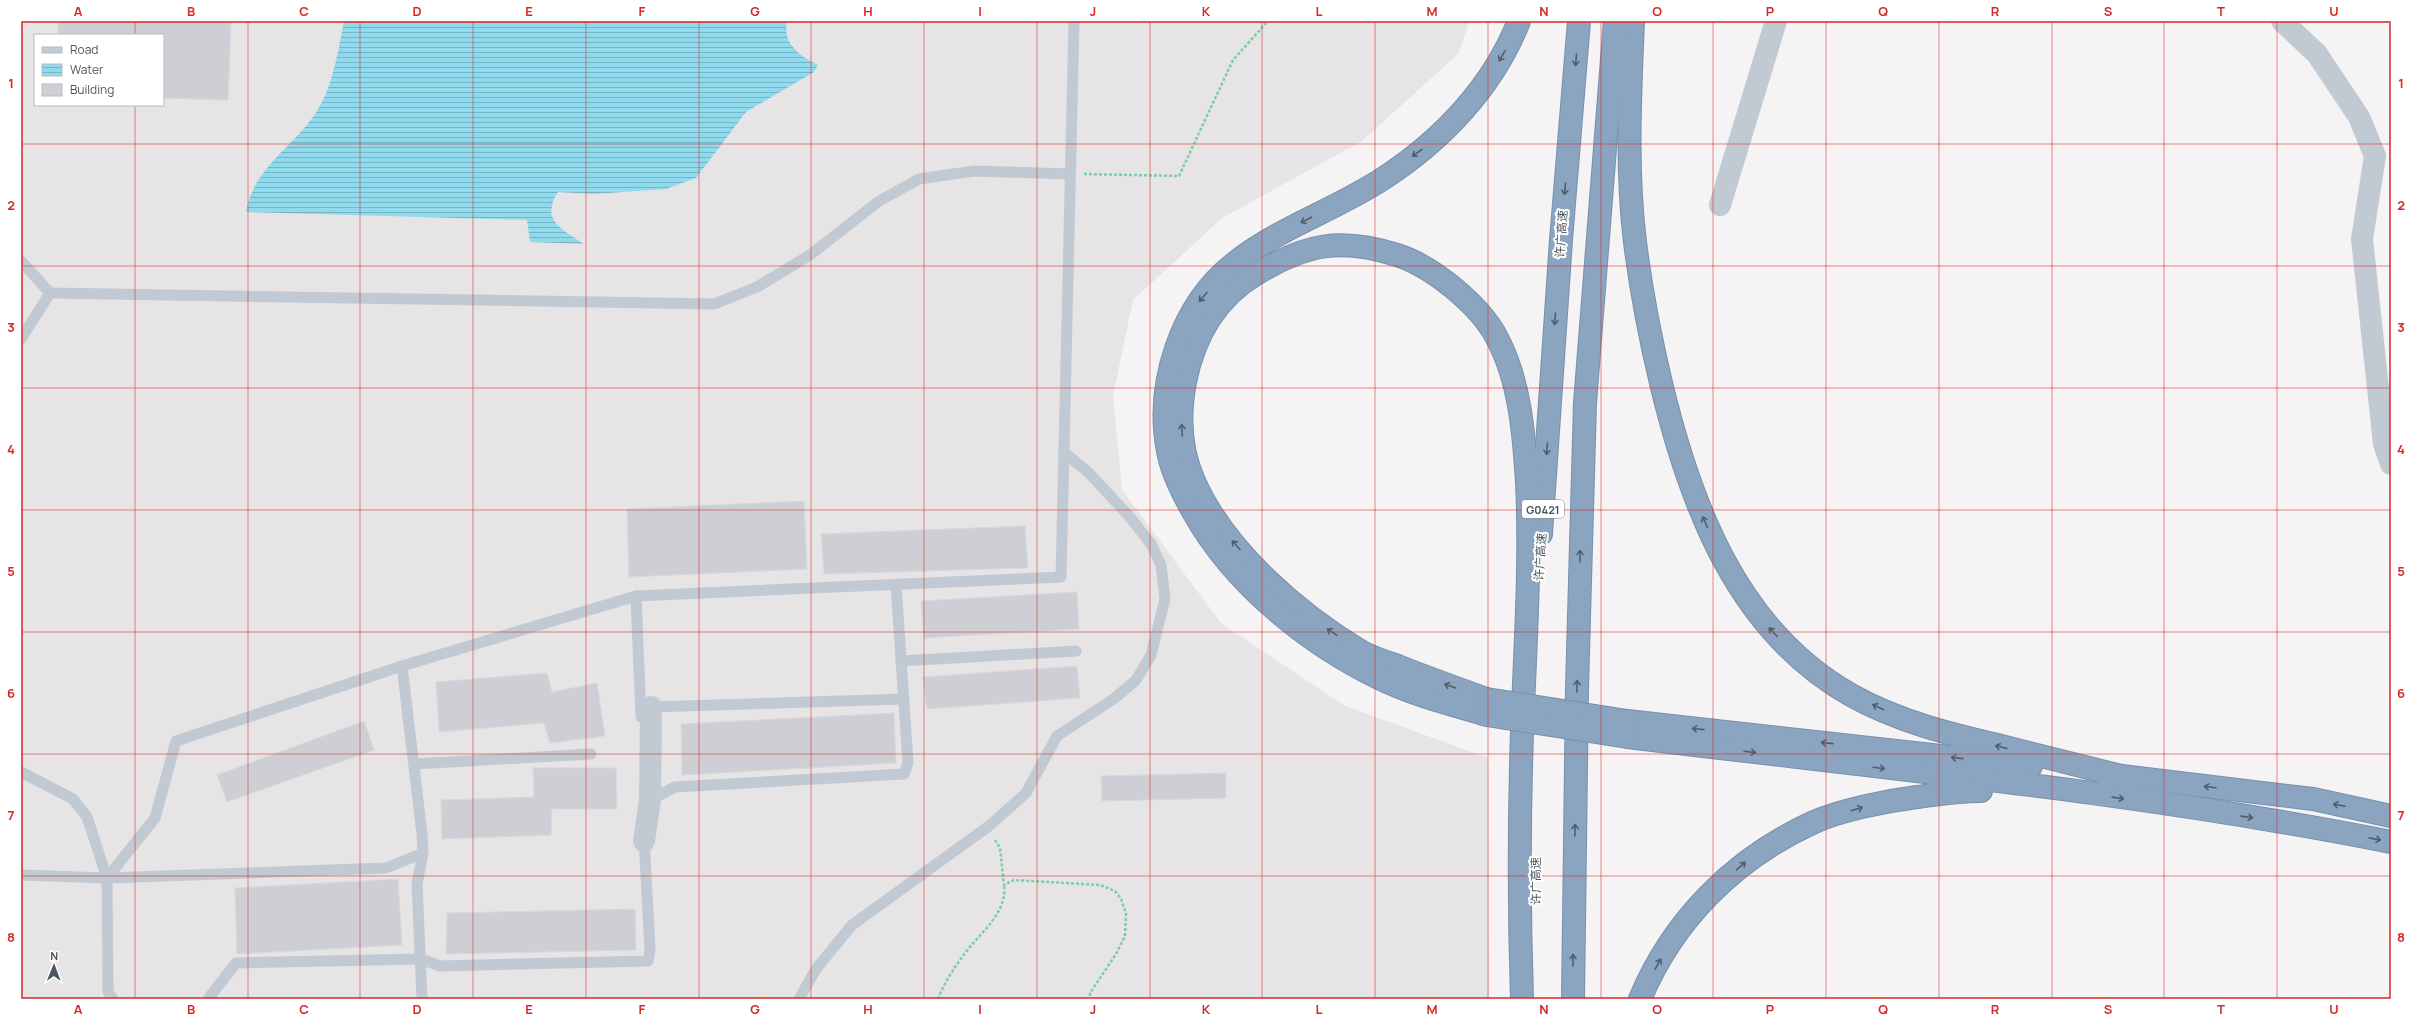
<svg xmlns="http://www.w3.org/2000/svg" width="2412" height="1020" font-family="Manrope,'Noto Sans SC',sans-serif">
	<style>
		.education { fill: #e6e4e5; fill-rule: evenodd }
		.water { fill: url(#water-rules) }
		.building { fill: #cdcfd5; stroke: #d7d9de }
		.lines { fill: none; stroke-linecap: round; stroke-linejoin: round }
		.highway-casing { stroke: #7690ad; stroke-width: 24 }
		.path { stroke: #7ad0a6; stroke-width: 2.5; stroke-dasharray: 3 2; stroke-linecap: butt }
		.lane { stroke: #c1cad2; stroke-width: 11 }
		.street { stroke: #c1cad2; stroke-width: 22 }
		.highway { stroke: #8ba5c1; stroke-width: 22 }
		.highway-bridge-casing { stroke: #7690ad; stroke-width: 24; stroke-linecap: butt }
		.highway-bridge { stroke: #8ba5c1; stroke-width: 22 }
		.oneway { stroke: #505e6b }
		.grid { fill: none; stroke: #d62828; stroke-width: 1; stroke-opacity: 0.55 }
		.labels { text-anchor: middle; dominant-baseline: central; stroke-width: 4; stroke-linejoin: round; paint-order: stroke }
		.shield { fill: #fff; stroke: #808990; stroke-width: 1 }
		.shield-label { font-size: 11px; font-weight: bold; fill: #4a5661 }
		.street-label { font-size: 12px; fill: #4a5661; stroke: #fff }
		.neatline { fill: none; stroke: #d62828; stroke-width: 1.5 }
		.grid-label { font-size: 13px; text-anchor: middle; font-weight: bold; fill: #d62828 }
	</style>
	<defs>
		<pattern id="water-rules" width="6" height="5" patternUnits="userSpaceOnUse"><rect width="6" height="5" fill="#90daee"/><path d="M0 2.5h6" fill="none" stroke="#78b4c4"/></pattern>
	</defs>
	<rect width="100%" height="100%" fill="#f5f3f3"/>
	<path class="education" d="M21 21H1469L1459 53 1362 141 1222 218 1133 300 1113 396 1122 490 1221 623 1345 706 1488 758 1489 999H21ZM35 35H163V105H35Z"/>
	<path class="water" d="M344 21H787C782 44 800 56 818 65L814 72 746 112 696 178 666 189 593 194 558 192C540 221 562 229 584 244L530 242 527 220 246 212C253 169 292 148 315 114 333 88 338 51 344 21Z"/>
	<g class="building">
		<polygon points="58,21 231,21 228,100 163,98 163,35 58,35"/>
		<polygon points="804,501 807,569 629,577 627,509"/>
		<polygon points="1025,526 1028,568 824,574 821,534"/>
		<polygon points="1077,592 1079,629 924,638 921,601"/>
		<polygon points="1077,666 1080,698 927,709 923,677"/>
		<polygon points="547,673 552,692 597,683 605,736 550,743 544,723 439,732 436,682"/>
		<polygon points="894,713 896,763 682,775 681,724"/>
		<polygon points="364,721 374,750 227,802 217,775"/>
		<polygon points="533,768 616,768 617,809 552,809 551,835 442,839 441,800 534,797"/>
		<polygon points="1226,773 1226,798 1102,801 1101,776"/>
		<polygon points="398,879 402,945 237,954 235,888"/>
		<polygon points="635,909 636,950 446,954 447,913"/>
	</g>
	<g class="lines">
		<g class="highway-casing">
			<g id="highway">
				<path d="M1633 21C1630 94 1626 169 1635 242 1641 290 1650 337 1661 383 1690 504 1737 631 1851 695 1897 721 1949 734 2001 746 2041 756 2081 766 2121 776"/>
				<polyline points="1541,534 1561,240 1579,21"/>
				<path d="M1486 699C1457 688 1427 678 1398 666 1386 662 1373 658 1362 652 1298 614 1224 550 1194 481 1180 450 1179 414 1185 382 1194 336 1216 298 1256 274 1306 244 1340 237 1397 255 1432 266 1480 305 1497 338 1520 381 1524 434 1527 482 1531 566 1525 649 1522 733 1519 821 1519 910 1522 999"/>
				<path d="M1487 715C1451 704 1413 695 1379 678 1307 643 1234 584 1194 513 1183 494 1172 473 1168 451 1155 384 1181 304 1236 262 1281 227 1337 209 1384 178 1442 140 1493 87 1519 21"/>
				<polyline points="1627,721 2031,766"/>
				<path d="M1628 737C1882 768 2139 792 2391 842"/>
				<polyline points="2105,774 2313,799 2391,816"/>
				<polyline points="1573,999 1577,688 1585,403 1615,21"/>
				<path d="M1640 999C1673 920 1734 859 1812 823 1840 810 1886 801 1917 797 1939 794 1959 791 1981 791"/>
			</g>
		</g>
		<g class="path">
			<polyline points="1084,174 1179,176 1233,60 1268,21"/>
			<polyline points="995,840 1000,848 1004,885 1014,880 1100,885 1115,891 1121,899 1126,913 1125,936 1116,954 1090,993 1090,999"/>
			<path d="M938 999C944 984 953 969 963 956 977 935 1008 914 1004 885"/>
		</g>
		<g class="lane">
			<polyline points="21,261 50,293 21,339"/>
			<polyline points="50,293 714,304 757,287 810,255 879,201 919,179 974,171 1070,174"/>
			<polyline points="636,596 641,717"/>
			<polyline points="901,661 1076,651"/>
			<polyline points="402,666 422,834 423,853 417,884 422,999"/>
			<polyline points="651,707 904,699"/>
			<polyline points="414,764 591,754"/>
			<polyline points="21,772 73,799 87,817 107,878"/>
			<polyline points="650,800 675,787 904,774 908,763 896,584"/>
			<polyline points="21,875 107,878 386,868 423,853"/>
			<polyline points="113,999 108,992 107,878 155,818 176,741 402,666 636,596 1061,577 1074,21"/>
			<polyline points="208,999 236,963 421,959 440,966 648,961 650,950 644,838"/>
			<polyline points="799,999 816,969 852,925 989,826 1026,793 1057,736 1115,698 1136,680 1151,655 1165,599 1161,565 1151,544 1129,516 1089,473 1065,453"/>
		</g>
		<g class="street">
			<polyline points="2282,21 2317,54 2359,117 2375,156 2362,239 2384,444 2391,464"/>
			<polyline points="1720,205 1776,21"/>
			<polyline points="644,841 650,800 651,707"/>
		</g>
		<use href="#highway" class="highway"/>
		<g class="highway-bridge-casing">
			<g id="highway-bridge">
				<polyline points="1486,699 1627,721"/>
				<polyline points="1487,715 1628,737"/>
			</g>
		</g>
		<use href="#highway-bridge" class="highway-bridge"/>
	</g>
	<defs><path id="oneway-shaft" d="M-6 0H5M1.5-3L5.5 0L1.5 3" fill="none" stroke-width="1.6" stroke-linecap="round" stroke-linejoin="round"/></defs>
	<g class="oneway">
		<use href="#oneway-shaft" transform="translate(1502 56) rotate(120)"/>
		<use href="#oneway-shaft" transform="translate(1576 60) rotate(95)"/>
		<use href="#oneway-shaft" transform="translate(1417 153) rotate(143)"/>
		<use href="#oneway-shaft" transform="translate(1565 189) rotate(95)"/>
		<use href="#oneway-shaft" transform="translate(1306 220) rotate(152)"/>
		<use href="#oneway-shaft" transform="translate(1203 297) rotate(131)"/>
		<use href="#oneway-shaft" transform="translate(1555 319) rotate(94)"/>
		<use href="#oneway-shaft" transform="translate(1182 430) rotate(-93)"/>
		<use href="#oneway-shaft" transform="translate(1547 449) rotate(94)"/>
		<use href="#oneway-shaft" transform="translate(1705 522) rotate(-115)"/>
		<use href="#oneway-shaft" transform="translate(1236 545) rotate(-132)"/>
		<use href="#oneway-shaft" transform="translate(1580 556) rotate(-88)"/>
		<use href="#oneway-shaft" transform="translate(1332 632) rotate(-146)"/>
		<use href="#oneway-shaft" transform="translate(1773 632) rotate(-134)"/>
		<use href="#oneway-shaft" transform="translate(1450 686) rotate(-160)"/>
		<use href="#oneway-shaft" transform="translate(1577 686) rotate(-89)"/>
		<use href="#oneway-shaft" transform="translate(1878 707) rotate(-156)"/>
		<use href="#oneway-shaft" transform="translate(1698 729) rotate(-174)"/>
		<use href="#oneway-shaft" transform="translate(1827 743) rotate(-174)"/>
		<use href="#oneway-shaft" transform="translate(2001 747) rotate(-166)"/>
		<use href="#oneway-shaft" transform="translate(1750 752) rotate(7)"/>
		<use href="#oneway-shaft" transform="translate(1957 758) rotate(-174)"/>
		<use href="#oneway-shaft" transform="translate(1879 768) rotate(7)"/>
		<use href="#oneway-shaft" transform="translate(2210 787) rotate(-173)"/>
		<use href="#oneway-shaft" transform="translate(2118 798) rotate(8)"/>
		<use href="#oneway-shaft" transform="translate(2339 805) rotate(-168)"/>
		<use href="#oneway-shaft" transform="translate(1857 809) rotate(-17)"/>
		<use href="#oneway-shaft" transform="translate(2247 817) rotate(8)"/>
		<use href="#oneway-shaft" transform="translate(1575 830) rotate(-89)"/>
		<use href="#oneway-shaft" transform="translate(2375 839) rotate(11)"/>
		<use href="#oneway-shaft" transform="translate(1741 866) rotate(-41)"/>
		<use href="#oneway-shaft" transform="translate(1573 960) rotate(-89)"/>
		<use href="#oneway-shaft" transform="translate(1658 964) rotate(-61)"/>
	</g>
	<path class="grid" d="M135 21V35M248 21V999M360 21V999M473 21V999M586 21V999M699 21V999M811 21V999M924 21V999M1037 21V999M1150 21V999M1262 21V999M1375 21V999M1488 21V999M1601 21V999M1713 21V999M1826 21V999M1939 21V999M2052 21V999M2164 21V999M2277 21V999M135 105V999M21 144H2391M21 266H2391M21 388H2391M21 510H2391M21 632H2391M21 754H2391M21 876H2391"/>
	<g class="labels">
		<rect class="shield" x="1522" y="500" width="42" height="18" rx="3"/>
		<g class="shield-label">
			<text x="1543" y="509">G0421</text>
		</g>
		<g class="street-label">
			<text transform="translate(1561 234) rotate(-86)">许广高速</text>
			<text transform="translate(1540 557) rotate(-86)">许广高速</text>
			<text transform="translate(1535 881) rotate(-90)">许广高速</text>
		</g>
	</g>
	<rect width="2412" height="1020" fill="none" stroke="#ffffff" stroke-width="44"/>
	<rect x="34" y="34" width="130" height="72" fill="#ffffff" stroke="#b7bbc0"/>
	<rect x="42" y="47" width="20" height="6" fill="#c1cad2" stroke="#b7bbc0"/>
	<text x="70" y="54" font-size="12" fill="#4a5661">Road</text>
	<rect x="42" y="64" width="20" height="12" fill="url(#water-rules)" stroke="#b7bbc0"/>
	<text x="70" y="74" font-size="12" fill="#4a5661">Water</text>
	<rect x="42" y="84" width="20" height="12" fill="#cdcfd5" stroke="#b7bbc0"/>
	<text x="70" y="94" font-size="12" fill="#4a5661">Building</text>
	<g transform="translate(54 966) rotate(1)" stroke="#ffffff" stroke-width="3" paint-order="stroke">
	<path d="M0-3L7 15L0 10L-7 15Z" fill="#4a5661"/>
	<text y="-6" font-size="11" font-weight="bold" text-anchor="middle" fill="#4a5661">N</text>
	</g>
	<rect x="22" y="22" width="2368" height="976" class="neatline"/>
	<g class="grid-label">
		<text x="78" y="16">A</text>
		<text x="191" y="16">B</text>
		<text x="304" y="16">C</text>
		<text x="417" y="16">D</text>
		<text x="529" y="16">E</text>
		<text x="642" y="16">F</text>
		<text x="755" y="16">G</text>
		<text x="868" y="16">H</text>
		<text x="980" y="16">I</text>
		<text x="1093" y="16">J</text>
		<text x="1206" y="16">K</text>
		<text x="1319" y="16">L</text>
		<text x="1432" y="16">M</text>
		<text x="1544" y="16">N</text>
		<text x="1657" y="16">O</text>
		<text x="1770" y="16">P</text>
		<text x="1883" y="16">Q</text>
		<text x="1995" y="16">R</text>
		<text x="2108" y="16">S</text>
		<text x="2221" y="16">T</text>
		<text x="2334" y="16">U</text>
		<text x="11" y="88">1</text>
		<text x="2401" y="88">1</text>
		<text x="11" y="210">2</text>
		<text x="2401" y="210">2</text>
		<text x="11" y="332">3</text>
		<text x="2401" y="332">3</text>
		<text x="11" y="454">4</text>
		<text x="2401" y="454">4</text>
		<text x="11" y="576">5</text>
		<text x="2401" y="576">5</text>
		<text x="11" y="698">6</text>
		<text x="2401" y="698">6</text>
		<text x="11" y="820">7</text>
		<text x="2401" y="820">7</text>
		<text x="11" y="942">8</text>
		<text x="2401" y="942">8</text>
		<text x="78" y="1014">A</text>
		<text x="191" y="1014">B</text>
		<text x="304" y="1014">C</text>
		<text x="417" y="1014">D</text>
		<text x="529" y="1014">E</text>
		<text x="642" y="1014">F</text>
		<text x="755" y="1014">G</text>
		<text x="868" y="1014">H</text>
		<text x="980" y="1014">I</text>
		<text x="1093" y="1014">J</text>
		<text x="1206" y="1014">K</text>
		<text x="1319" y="1014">L</text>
		<text x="1432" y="1014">M</text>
		<text x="1544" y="1014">N</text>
		<text x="1657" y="1014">O</text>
		<text x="1770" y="1014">P</text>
		<text x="1883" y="1014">Q</text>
		<text x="1995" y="1014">R</text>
		<text x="2108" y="1014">S</text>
		<text x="2221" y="1014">T</text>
		<text x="2334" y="1014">U</text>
	</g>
</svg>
